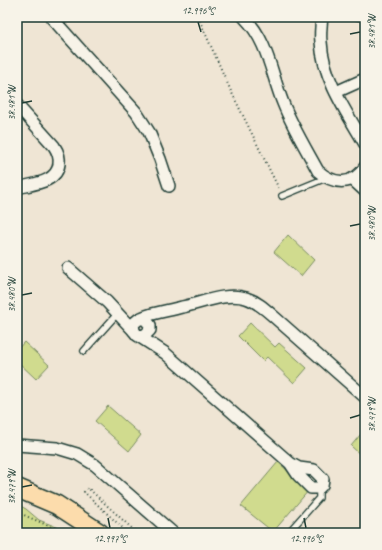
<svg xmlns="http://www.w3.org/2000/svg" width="382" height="550" font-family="Caveat,sans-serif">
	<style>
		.green { fill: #d0db8e; stroke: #788c61 }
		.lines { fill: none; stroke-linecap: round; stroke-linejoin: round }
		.service-casing { stroke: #1f3d34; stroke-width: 8 }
		.minor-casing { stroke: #1f3d34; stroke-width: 14 }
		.primary-casing { stroke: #1f3d34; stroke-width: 21 }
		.path { stroke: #1f3d34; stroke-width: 2; stroke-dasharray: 1 3; stroke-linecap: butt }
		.service { stroke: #f7f3e8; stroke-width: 5.5 }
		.minor { stroke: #f7f3e8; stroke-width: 11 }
		.primary { stroke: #fcdcac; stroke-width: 18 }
		.ticks { fill: none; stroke: #1f3d34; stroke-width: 1.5 }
		.neatline { fill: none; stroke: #1f3d34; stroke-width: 1.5 }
		.ticks-label { font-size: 10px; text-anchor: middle; fill: #1f3d34 }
	</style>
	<rect width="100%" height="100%" fill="#efe5d4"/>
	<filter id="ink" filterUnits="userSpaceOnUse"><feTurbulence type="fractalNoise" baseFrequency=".025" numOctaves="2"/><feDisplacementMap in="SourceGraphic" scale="8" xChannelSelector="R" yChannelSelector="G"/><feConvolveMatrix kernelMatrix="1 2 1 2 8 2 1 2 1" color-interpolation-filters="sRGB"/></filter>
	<g filter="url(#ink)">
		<g class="green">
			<polygon points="288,235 314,260 301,276 274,252"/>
			<polygon points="250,323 275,347 279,343 307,368 294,383 267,357 263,361 238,336"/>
			<polygon points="24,342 49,365 36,379 17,361 17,350"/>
			<polygon points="108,406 141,435 129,451 95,421"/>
			<polygon points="365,429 365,459 351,446"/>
			<polygon points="278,462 309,490 273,532 241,506"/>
			<polygon points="17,504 26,509 39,520 72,533 17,533"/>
		</g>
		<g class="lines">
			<g class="service-casing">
				<g id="service">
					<polyline points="358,17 365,18"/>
					<polyline points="282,196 326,178"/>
					<polyline points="84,351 118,313"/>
					<polyline points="288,533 319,498 319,488"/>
				</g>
			</g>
			<g class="minor-casing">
				<g id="minor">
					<polyline points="51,17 136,112 149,132 160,159 169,186"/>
					<path d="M244 17C268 41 271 73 283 103 292 126 306 149 318 171 334 185 353 186 365 167"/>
					<path d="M322 17C321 25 320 34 321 42 323 79 347 113 365 144"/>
					<polyline points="336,92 365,79"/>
					<path d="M17 105 54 146C58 152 60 157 59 164 57 183 32 184 17 188"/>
					<polyline points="352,179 365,191"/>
					<polyline points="68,268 107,302 134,331"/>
					<path d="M141 318C154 312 168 311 182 307 202 303 226 292 246 298 256 301 264 308 272 315L365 397"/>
					<polyline points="137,335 144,336 150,330 150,325 145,319 139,319 133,324 134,331 137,335 165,353 290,463 298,475 311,488 319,488 322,485 323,479 314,470 299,468 290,463"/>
					<polyline points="17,445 57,448 77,454 95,465 173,533"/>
				</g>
			</g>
			<g class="primary-casing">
				<polyline id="primary" points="17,488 57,505 100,533"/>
			</g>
			<g class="path">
				<polyline points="198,17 230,89 279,189"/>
				<polyline points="17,512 65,533"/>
				<polyline points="128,533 84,492 88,488 137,533"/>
			</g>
			<use href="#service" class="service"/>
			<use href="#minor" class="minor"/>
			<use href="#primary" class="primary"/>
		</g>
	</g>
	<path class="ticks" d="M198 22 201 32M350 34 360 32M22 103 32 101M350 226 360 224M22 295 32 293M350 418 360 415M22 487 32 485M108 518 110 528M304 518 306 528"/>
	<rect width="382" height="550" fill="none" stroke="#f7f3e8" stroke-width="44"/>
	<rect x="22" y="22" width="338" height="506" class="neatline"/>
	<g class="ticks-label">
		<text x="198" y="14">12.996°S</text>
		<text transform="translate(371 32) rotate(-90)" y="4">38.481°W</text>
		<text transform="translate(11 103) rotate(-90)" y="4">38.481°W</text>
		<text transform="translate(371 224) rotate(-90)" y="4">38.480°W</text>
		<text transform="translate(11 295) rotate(-90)" y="4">38.480°W</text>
		<text transform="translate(371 415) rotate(-90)" y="4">38.479°W</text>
		<text transform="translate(11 487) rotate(-90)" y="4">38.479°W</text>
		<text x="110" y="542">12.997°S</text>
		<text x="306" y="542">12.996°S</text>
	</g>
</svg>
